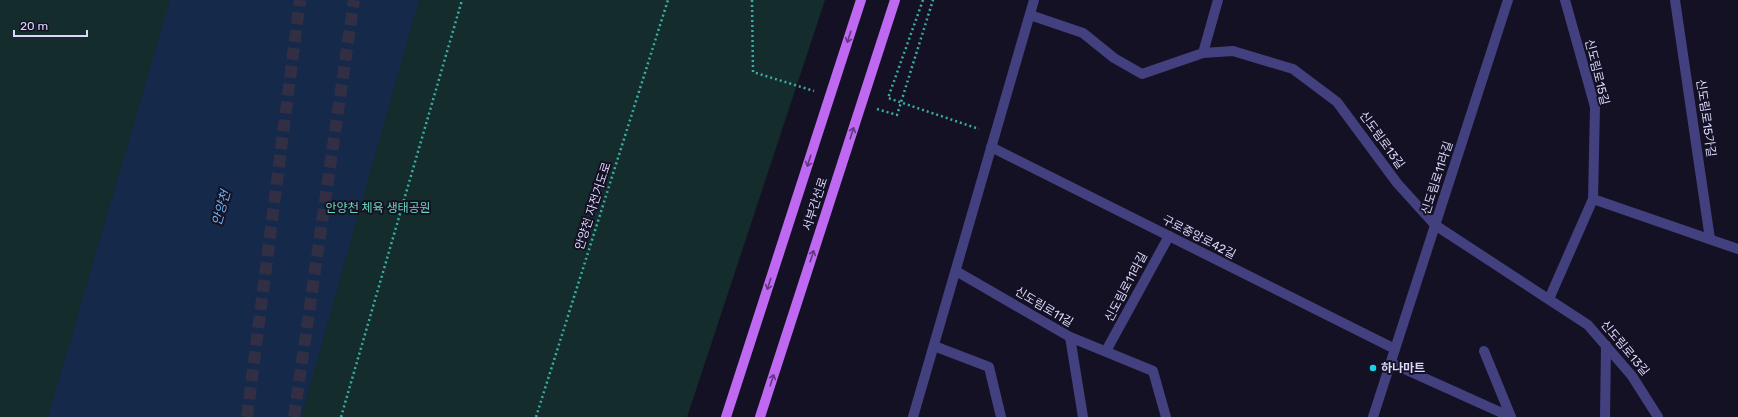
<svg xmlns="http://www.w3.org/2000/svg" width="1738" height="417" font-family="Rubik,'Noto Sans KR',sans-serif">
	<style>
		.green { fill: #142d2c }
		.water { fill: #15294a }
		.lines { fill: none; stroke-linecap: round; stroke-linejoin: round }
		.highway-tunnel { stroke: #322f44; stroke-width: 12; stroke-dasharray: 12 6; stroke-linecap: butt }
		.path { stroke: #3aada6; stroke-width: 2.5; stroke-dasharray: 2 3; stroke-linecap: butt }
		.minor { stroke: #42407f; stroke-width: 10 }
		.major { stroke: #bf68f2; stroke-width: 10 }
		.oneway { stroke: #613881 }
		.poi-dot { fill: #15d4ea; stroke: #141124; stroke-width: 1.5 }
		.labels { text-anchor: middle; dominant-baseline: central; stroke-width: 4; stroke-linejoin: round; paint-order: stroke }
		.street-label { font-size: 12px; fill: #dbd7fb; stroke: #141124 }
		.park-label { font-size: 12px; fill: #69d6bb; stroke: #141124 }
		.poi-label { font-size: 12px; font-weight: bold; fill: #dbd7fb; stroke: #141124; text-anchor: start }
		.water-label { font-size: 13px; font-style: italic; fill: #6eb5f2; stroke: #141124 }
	</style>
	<rect width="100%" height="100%" fill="#141124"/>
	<polygon class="green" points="0,0 825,0 687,417 0,417"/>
	<polygon class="water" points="170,0 419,0 301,417 48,417"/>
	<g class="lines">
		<g class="highway-tunnel">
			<polyline points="247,417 300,0"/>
			<polyline points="294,417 354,0"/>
		</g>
		<g class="path">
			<polyline points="752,0 753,72 814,91"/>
			<polyline points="923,0 888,98 979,129"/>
			<polyline points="877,109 897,115 933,0"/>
			<polyline points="341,417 462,0"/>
			<polyline points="536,417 668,0"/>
		</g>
		<g class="minor">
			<polyline points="1675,0 1710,239"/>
			<polyline points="1030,15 1083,33 1114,58 1142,74 1203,53 1233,51 1293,69 1337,102 1397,183 1435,225 1588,325 1632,376 1658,417"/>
			<polyline points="1203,53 1218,0"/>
			<polyline points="991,147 1395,349"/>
			<polyline points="1593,199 1738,249"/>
			<polyline points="956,271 1070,337 1083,417"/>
			<polyline points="1549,299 1593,199 1595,107 1565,0"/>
			<polyline points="1070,337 1153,371 1166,417"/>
			<polyline points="934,346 989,367 1001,417"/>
			<polyline points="1106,351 1169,236"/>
			<polyline points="1484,351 1511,417"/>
			<polyline points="1391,363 1511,417"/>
			<polyline points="913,417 1034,0"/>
			<polyline points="1373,417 1508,0"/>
			<polyline points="1605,417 1606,345"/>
		</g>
		<g class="major">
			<polyline points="726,417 861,0"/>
			<polyline points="760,417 895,0"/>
		</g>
	</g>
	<defs><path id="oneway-shaft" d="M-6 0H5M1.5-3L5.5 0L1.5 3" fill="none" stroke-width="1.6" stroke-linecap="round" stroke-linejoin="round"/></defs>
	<g class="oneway">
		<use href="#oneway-shaft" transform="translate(849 37) rotate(108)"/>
		<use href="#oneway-shaft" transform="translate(852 133) rotate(-72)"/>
		<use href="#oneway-shaft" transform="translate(809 161) rotate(108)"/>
		<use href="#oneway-shaft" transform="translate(812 256) rotate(-72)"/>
		<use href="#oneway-shaft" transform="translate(769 284) rotate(108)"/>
		<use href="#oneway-shaft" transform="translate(772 380) rotate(-72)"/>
	</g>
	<circle class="poi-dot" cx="1373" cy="368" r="4"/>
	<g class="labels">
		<g class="street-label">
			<text transform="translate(1597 72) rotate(76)">신도림로15길</text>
			<text transform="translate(1706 118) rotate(82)">신도림로15가길</text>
			<text transform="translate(1382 140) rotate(54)">신도림로13길</text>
			<text transform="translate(1437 178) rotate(-72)">신도림로11라길</text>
			<text transform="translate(815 204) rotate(-72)">서부간선로</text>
			<text transform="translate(593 206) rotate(-72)">안양천 자전거도로</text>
			<text transform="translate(1199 237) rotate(27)">구로중앙로42길</text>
			<text transform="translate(1126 287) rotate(-62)">신도림로11라길</text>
			<text transform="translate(1044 307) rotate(31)">신도림로11길</text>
			<text transform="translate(1625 348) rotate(50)">신도림로13길</text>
		</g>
		<g class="park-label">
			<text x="378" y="208">안양천 체육 생태공원</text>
		</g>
		<g class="poi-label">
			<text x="1381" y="368">하나마트</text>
		</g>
		<g class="water-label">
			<text transform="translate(221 208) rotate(-74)">안양천</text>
		</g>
	</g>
	<path d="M14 30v6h73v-6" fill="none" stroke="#dbd7fb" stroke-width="2"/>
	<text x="20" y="30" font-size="12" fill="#dbd7fb" stroke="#141124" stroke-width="3" paint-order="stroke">20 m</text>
</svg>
